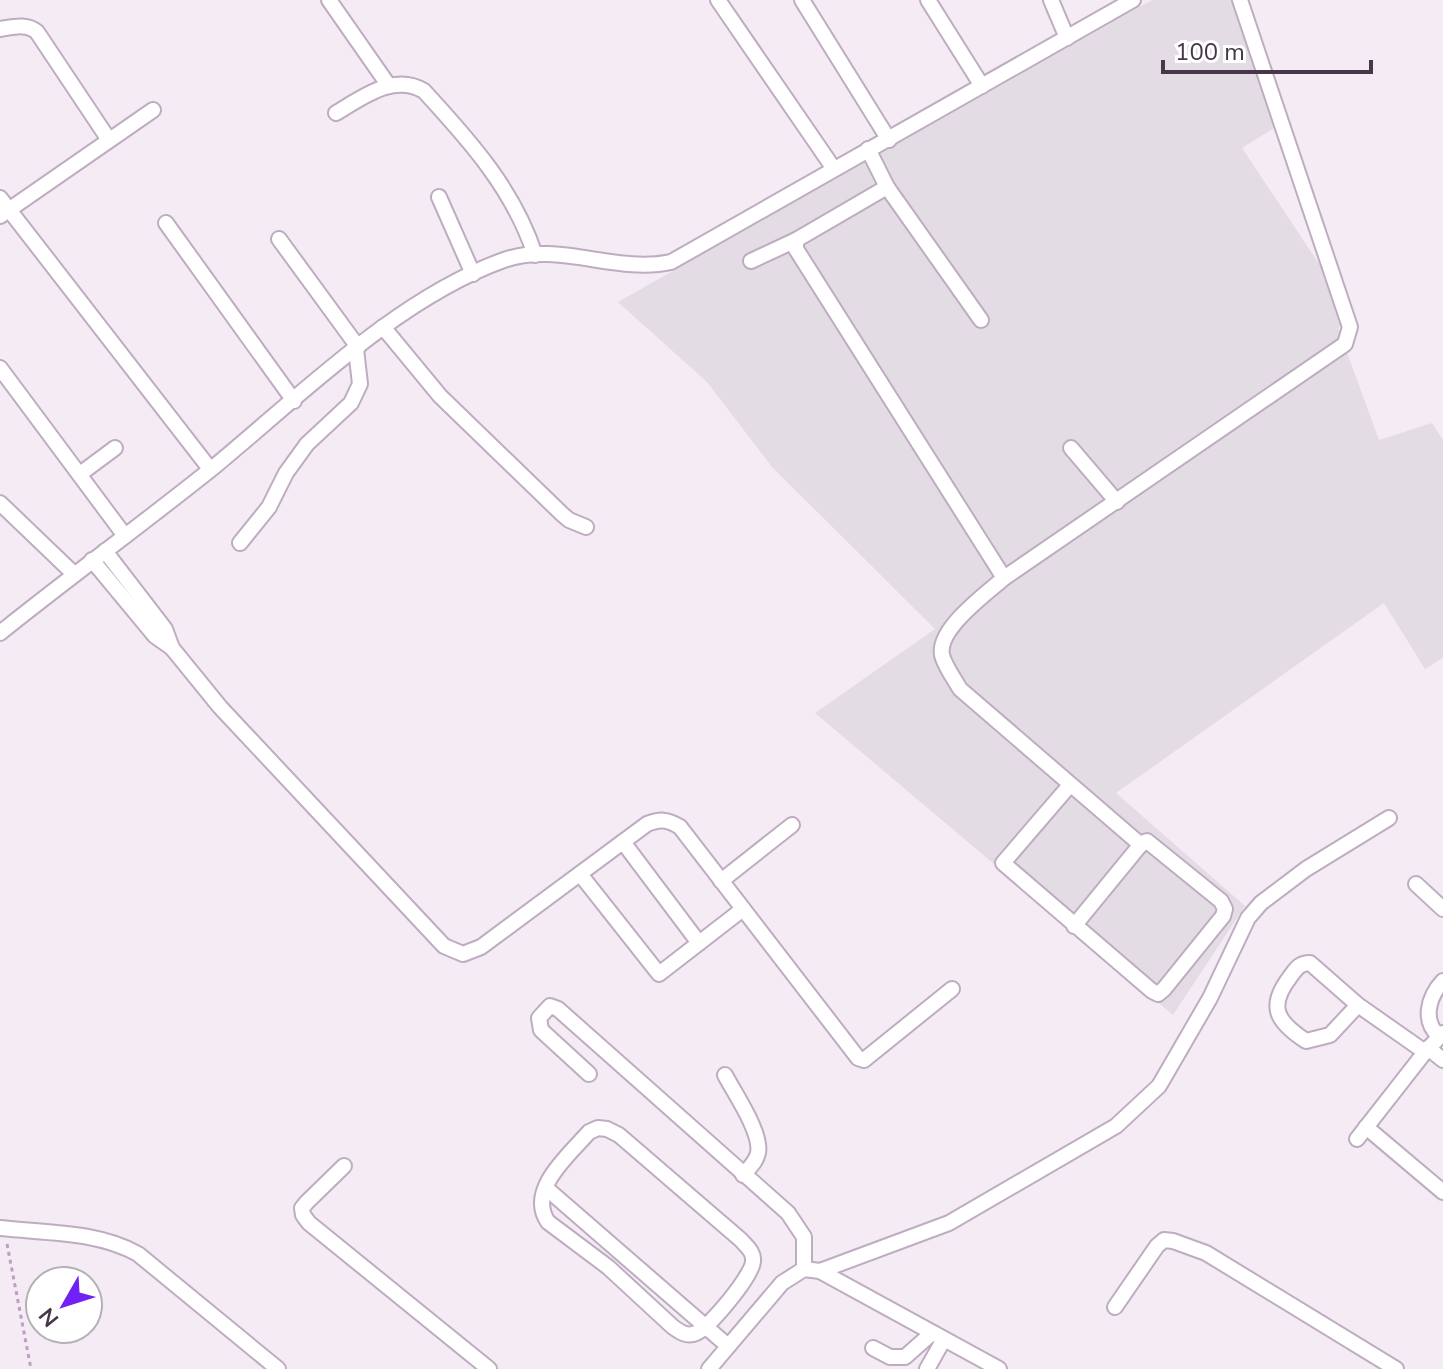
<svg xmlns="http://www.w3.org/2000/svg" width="1443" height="1369" font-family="'Nunito Sans',sans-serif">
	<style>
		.industrial { fill: #e3dce5 }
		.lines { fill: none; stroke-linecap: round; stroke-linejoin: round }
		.minor-casing { stroke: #beadc0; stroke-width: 18 }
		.path { stroke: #be9fc2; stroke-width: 3; stroke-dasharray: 4 4; stroke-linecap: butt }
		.minor { stroke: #fff; stroke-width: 14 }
	</style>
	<rect width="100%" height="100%" fill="#f4ebf5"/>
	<polygon class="industrial" points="1152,0 1237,0 1279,125 1242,148 1355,318 1338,328 1379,440 1432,423 1443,440 1443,658 1425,669 1384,603 1116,793 1245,906 1173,1015 815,713 935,629 772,467 707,382 618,302"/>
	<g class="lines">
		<g class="minor-casing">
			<g id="minor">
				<polyline points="329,0 389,86"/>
				<polyline points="718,0 834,169"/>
				<polyline points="802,0 889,140"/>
				<polyline points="928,0 982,86"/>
				<polyline points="1051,0 1067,38"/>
				<path d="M0 29C13 27 27 23 37 32L109 140"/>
				<path d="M336 113C363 97 394 73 424 91 470 141 514 190 535 255"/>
				<polyline points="868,149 887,187 796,240 796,249 1004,578"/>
				<polyline points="887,187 981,320"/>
				<polyline points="439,197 473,274"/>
				<polyline points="0,198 210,469"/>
				<polyline points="0,216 153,110"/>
				<polyline points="166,223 294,401"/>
				<polyline points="279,239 358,347"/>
				<polyline points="751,261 796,240"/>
				<polyline points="383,327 440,396 562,514 569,520 586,527"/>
				<polyline points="0,368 125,536"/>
				<polyline points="1071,448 1117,502"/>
				<polyline points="80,474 115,448"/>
				<polyline points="0,503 74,574"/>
				<polyline points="240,543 269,507 286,473 307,444 351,403 360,384 356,349"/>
				<polyline points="105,551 165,629 172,648"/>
				<path d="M92 560 155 636 172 648 220 707 444 946 463 954 481 947 647 824C660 819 667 819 680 827L858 1058 864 1060 952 989"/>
				<path d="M0 633C71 576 144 523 215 466 301 395 398 298 504 260 558 241 616 274 671 262L1133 0"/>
				<polyline points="1070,785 1003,863 1152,991 1158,994 1164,989 1223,916 1225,909 1221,901 1147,841 1142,843 1074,926"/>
				<polyline points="623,842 699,943"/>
				<path d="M1141 845 960 689C954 678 945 667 942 655 937 629 986 594 1004 578L1345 344 1350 327 1240 0"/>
				<polyline points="580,874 659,974 743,909"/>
				<polyline points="721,881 792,825"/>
				<polyline points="1416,884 1443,909"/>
				<path d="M1358 1005 1330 1035 1306 1041C1277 1022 1267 1007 1290 977 1296 969 1299 963 1310 963L1358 1005 1425 1052"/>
				<path d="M1439 1036C1422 1021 1428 997 1443 981"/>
				<polyline points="1428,1048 1443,1060"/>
				<polyline points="589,1074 541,1030 539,1018 550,1006 558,1009 788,1213 804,1237 804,1269"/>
				<path d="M725 1075C735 1094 762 1133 758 1153 756 1162 749 1168 743 1175"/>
				<polyline points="1366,1127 1443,1192"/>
				<path d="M598 1128 607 1129 619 1135 741 1240C747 1247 754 1252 753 1261 753 1275 709 1328 696 1333 687 1337 680 1332 673 1327L608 1267 548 1222C526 1190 570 1154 589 1132Z"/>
				<polyline points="1357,1139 1425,1052 1443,1033"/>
				<polyline points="344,1166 307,1202 302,1208 303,1215 309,1223 489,1369"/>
				<polyline points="546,1188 728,1346"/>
				<path d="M0 1228C46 1233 97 1231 138 1254L278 1369"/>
				<polyline points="820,1271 949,1223 1116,1126 1159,1086 1210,998 1248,918 1261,903 1306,869 1389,818"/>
				<polyline points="1115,1307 1157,1246 1164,1240 1173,1241 1206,1253 1396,1369"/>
				<polyline points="873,1348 890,1357 905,1357 931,1334"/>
				<polyline points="709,1369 782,1283 804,1269 820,1271 999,1369"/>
				<polyline points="927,1369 944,1339"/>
			</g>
		</g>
		<polyline class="path" points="7,1244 31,1369"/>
		<use href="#minor" class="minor"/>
	</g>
	<g transform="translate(64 1305) rotate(231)"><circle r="38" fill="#ffffff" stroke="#b5afb6" stroke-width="2"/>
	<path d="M0-6L14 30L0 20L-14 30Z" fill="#7121f6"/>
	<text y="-12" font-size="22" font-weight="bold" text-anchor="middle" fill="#463849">N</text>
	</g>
	<path d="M1163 60v12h208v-12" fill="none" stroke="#463849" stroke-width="4"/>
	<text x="1175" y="60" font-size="24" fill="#463849" stroke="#ffffff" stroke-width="6" paint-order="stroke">100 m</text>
</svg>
